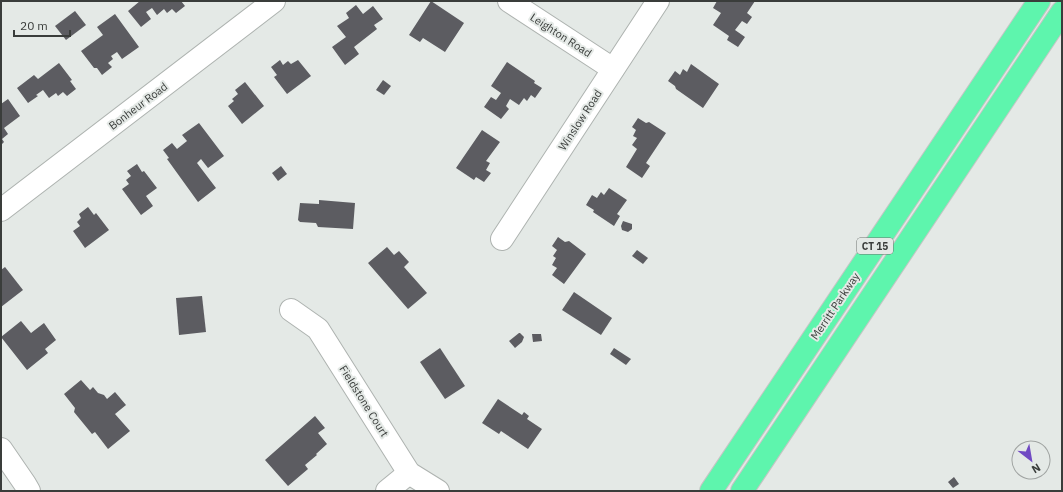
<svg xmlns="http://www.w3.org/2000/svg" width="1063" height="492" font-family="'IBM Plex Sans',sans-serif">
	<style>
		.building { fill: #5c5c61 }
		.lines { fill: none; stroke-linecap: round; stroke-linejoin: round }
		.minor-casing { stroke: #aeb3b0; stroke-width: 24 }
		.highway-casing { stroke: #c4c5c4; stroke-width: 24 }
		.minor { stroke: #fff; stroke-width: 22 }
		.highway { stroke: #5ef5ad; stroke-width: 22 }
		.labels { text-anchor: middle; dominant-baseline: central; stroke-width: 4; stroke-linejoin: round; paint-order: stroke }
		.shield { fill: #e4e9e6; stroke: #6d716e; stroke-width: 1 }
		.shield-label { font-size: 10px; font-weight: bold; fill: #3a3d3b }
		.street-label { font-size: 11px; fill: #3a3d3b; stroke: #e4e9e6 }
	</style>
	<rect width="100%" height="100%" fill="#e4e9e6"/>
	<g class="building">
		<polygon points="140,1 181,1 185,6 176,13 172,9 167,13 164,9 157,15 152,8 146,12 151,19 141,27 128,11"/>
		<polygon points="431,1 464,23 445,52 423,38 420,42 409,35"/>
		<polygon points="717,1 755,1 747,13 752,17 747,24 742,21 735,30 745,37 738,47 727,40 729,36 713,25 721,13 713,8"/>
		<polygon points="356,5 363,14 373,6 383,19 374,25 377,29 354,47 359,54 345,65 332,47 346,37 337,26 349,18 346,13"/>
		<polygon points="75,11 86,25 66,40 55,26"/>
		<polygon points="115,14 139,47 122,59 117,52 111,56 113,59 108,63 112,67 102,75 97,68 94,68 81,51 103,35 97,27"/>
		<polygon points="280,60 283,65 288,61 291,64 298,60 311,76 287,94 274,77 277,75 271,67"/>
		<polygon points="507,62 535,81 534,83 542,88 535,98 531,95 527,101 524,98 519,105 510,99 506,106 509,109 501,119 484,107 491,97 496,100 501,93 491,86"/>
		<polygon points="59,63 72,80 70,81 76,89 67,96 63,92 58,96 56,93 49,98 43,90 36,95 38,96 28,103 17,88 34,75 38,79"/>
		<polygon points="691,64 719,84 703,108 676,89 675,86 668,81 675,71 680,75 683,69 687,72"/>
		<polygon points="383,80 391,86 384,95 376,90"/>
		<polygon points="245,82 264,106 242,124 228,106 234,101 232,99 238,94 235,90"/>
		<polygon points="8,99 20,116 4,128 8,134 2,139 4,142 1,145 1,114 2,113 1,104"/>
		<polygon points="638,118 646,123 649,122 666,133 646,163 650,166 642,178 626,167 637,149 632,145 637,138 633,136 636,130 632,127"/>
		<polygon points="199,123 224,156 208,168 201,159 197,163 216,188 198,202 167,159 169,158 163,150 172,143 177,149 187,141 182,135"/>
		<polygon points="482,130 500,142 486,161 490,163 486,170 491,173 484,182 476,177 474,180 456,168"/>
		<polygon points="137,164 142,172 144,171 157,188 146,196 153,206 141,215 122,189 129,184 126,180 131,176 127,171"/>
		<polygon points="281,166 287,174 278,181 272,173"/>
		<polygon points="609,188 627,200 617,214 620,216 614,226 593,212 594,210 586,205 592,195 597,198 601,192 604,195"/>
		<polygon points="319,200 355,203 353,229 318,227 316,223 300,222 298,220 300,203 319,204"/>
		<polygon points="88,207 94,215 96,213 109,230 85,248 73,231 80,226 77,222 81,218 79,214"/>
		<polygon points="623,221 632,224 632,229 628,232 622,230 621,226"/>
		<polygon points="558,237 565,242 569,241 586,254 564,284 552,275 557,268 552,265 556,258 553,256 557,250 552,246"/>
		<polygon points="387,247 394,255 399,251 409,262 404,267 427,293 408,309 368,263"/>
		<polygon points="637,250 648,258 643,264 632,256"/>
		<polygon points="5,267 23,290 1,307 1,270"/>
		<polygon points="574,292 612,318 601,335 562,310"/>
		<polygon points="202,296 206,332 179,335 176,298"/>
		<polygon points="21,321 31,333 44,323 56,340 45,349 48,353 27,370 1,337"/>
		<polygon points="519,333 520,333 524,337 522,342 515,348 509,341"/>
		<polygon points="532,334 541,334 542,341 533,342"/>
		<polygon points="440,348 465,386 445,399 420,362"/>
		<polygon points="614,348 631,359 626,365 610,354"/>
		<polygon points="81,380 90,390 93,387 98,393 104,395 107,399 115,392 126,405 115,414 130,431 108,449 95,432 92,434 74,412 75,408 64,394"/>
		<polygon points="498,399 522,415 524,412 529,416 527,419 542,429 528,449 501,431 499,434 482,423"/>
		<polygon points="315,416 325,428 318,433 327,444 316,454 317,455 305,465 308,469 288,486 265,460"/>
		<polygon points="954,477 959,484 953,488 948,482"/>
	</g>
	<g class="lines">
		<g class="minor-casing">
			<g id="minor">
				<polyline points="509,1 613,69"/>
				<polyline points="1,210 274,1"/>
				<polyline points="502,239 658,1"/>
				<polyline points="291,310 318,329 409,473 438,491"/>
				<polyline points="1,449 25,484 29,491"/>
				<polyline points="387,491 409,473"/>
			</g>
		</g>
		<g class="highway-casing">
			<g id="highway">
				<polyline points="711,491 1039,1"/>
				<polyline points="742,491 1062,12"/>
			</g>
		</g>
		<use href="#minor" class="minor"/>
		<use href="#highway" class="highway"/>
	</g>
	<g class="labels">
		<rect class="shield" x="857" y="238" width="36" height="16" rx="3"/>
		<g class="shield-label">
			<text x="875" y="246">CT 15</text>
		</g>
		<g class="street-label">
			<text transform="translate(561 35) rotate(33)">Leighton Road</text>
			<text transform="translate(138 106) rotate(-37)">Bonheur Road</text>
			<text transform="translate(580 120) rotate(-57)">Winslow Road</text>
			<text transform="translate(835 306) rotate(-56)">Merritt Parkway</text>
			<text transform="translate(364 401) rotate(58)">Fieldstone Court</text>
		</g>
	</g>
	<rect width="1063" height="492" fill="none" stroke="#3a3d3b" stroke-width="4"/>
	<g transform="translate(1031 460) rotate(149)"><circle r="19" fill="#e4e9e6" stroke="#a0a4a2"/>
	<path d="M0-3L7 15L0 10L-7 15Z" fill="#704ac3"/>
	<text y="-6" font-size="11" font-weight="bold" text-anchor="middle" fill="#3a3d3b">N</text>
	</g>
	<path d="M14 30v6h56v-6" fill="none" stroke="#3a3d3b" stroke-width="2"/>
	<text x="20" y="30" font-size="12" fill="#3a3d3b" stroke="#e4e9e6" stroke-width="3" paint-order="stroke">20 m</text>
</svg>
